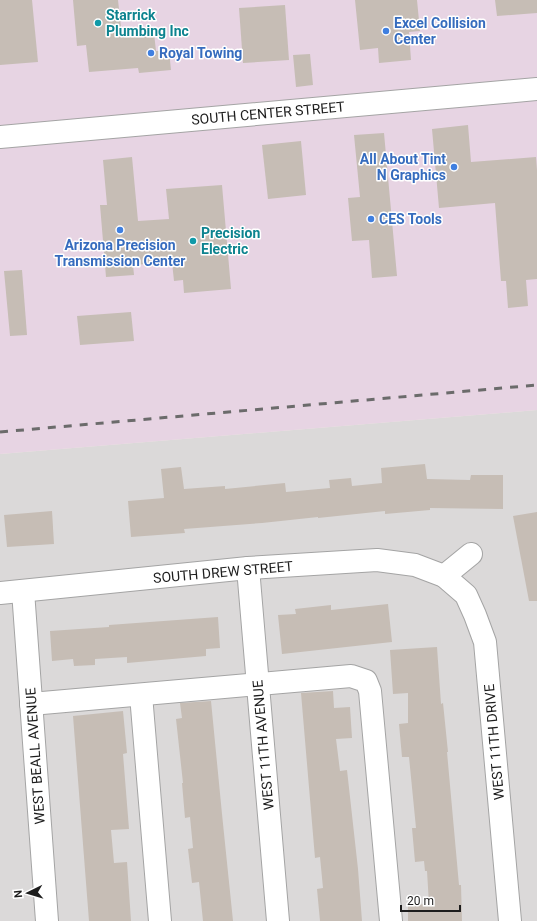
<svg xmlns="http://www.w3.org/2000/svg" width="537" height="921" font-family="Roboto,sans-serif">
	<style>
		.residential { fill: #dbd9d9 }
		.industrial { fill: #e7d4e3 }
		.building { fill: #c6bdb5 }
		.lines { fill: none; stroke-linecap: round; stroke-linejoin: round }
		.minor-casing { stroke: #a4a4a4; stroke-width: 24 }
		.minor { stroke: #fff; stroke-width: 22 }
		.rail { stroke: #6b6b6b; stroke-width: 3; stroke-dasharray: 8 8; stroke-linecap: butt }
		.culture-dot { fill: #0f9aa8; stroke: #fff; stroke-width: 1.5 }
		.shop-dot { fill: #3f7fe0; stroke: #fff; stroke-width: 1.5 }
		.labels { text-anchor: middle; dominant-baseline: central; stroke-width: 3; stroke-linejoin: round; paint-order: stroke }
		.culture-label { font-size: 14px; font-weight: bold; fill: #0d838f; stroke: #fff; text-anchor: start }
		.shop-label { font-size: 14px; font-weight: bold; fill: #366cbe; stroke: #fff; text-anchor: start }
		.street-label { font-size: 14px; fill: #1d1d1d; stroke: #fff }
	</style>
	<rect width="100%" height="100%" fill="#eeeae2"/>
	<polygon class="residential" points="537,410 537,921 0,921 0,454"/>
	<polygon class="industrial" points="0,0 537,0 537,410 0,454"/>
	<g class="building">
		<polygon points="0,0 32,0 38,62 0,65"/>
		<polygon points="73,0 118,0 122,36 154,33 156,51 169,50 171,70 139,73 138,68 89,72 86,45 77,46"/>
		<polygon points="355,0 417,0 420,31 409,32 411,60 379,63 378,48 360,50"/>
		<polygon points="495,0 537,0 537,13 497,16"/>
		<polygon points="285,5 289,60 243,63 239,8"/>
		<polygon points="310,54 313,85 296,87 293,55"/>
		<polygon points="468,125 471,162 536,157 537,170 537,279 526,280 528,306 508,308 506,281 501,281 495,203 439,208 432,129"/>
		<polygon points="384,133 397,276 372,278 369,240 352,241 348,198 360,197 354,135"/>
		<polygon points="301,141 306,195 268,199 262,145"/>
		<polygon points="132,157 138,221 169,219 166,189 222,185 231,289 184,293 183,280 174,281 172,262 133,265 134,275 106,277 100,205 107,205 103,160"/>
		<polygon points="22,270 27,335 10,336 4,271"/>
		<polygon points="131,312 134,341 80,345 77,316"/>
		<polygon points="425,464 427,479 470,480 471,475 503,475 503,509 430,508 430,510 385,514 385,511 318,518 318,517 262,523 184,529 185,533 131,537 128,501 164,498 161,469 181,467 184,489 225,486 225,489 285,483 286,492 330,488 329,480 351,478 352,486 382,483 381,468"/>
		<polygon points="52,511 54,544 7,547 4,515"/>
		<polygon points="537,512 537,601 529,601 513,516"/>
		<polygon points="388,604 392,642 282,654 278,615 296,614 295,609 331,605 331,610"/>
		<polygon points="218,617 220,648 206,649 206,656 127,663 127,657 95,659 95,665 74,666 73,659 52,661 50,631 109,627 109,625"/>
		<polygon points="437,647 441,704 443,703 448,752 447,752 459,885 461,885 462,921 408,921 408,905 429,904 427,871 425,871 424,861 415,862 412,828 416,828 409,757 402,757 399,724 408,723 408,693 393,694 390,650"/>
		<polygon points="333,691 334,708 350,707 352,738 336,739 340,771 347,770 358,869 362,921 320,921 317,889 323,888 320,857 315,858 301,693"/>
		<polygon points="211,701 222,814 233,921 203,921 199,882 192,883 188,849 193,848 190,817 185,818 182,783 183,783 176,719 182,718 180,703"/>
		<polygon points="123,711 127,753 123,754 129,829 111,830 114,863 127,862 131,921 89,921 73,716"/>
	</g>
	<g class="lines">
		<g class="minor-casing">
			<g id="minor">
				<polyline points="0,137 537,89"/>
				<polyline points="248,568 278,921"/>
				<polyline points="444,576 471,554"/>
				<polyline points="23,591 47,921"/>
				<polyline points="0,593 248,568 377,560 415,565 444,576 466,595 475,615 485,642 510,921"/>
				<polyline points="141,695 160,921"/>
				<polyline points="31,704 351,676 366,681 370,691 391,921"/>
			</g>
		</g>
		<use href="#minor" class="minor"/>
		<polyline class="rail" points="0,432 537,385"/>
	</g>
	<g class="culture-dot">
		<circle cx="98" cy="23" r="4"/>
		<circle cx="193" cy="241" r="4"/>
	</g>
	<g class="shop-dot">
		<circle cx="386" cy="31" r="4"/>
		<circle cx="151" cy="53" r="4"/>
		<circle cx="454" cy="167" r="4"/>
		<circle cx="371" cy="219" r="4"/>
		<circle cx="120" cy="230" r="4"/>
	</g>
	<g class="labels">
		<g class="culture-label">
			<text x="106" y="15">Starrick<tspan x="106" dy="16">Plumbing Inc</tspan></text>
			<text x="201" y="233">Precision<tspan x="201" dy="16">Electric</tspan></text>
		</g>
		<g class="shop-label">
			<text x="394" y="23">Excel Collision<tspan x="394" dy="16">Center</tspan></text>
			<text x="159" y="53">Royal Towing</text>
			<text x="446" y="159" text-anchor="end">All About Tint<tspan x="446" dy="16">N Graphics</tspan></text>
			<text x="379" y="219">CES Tools</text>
			<text x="120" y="245" text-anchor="middle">Arizona Precision<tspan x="120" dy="16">Transmission Center</tspan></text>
		</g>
		<g class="street-label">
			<text transform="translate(268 113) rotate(-5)">SOUTH CENTER STREET</text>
			<text transform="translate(223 572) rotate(-5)">SOUTH DREW STREET</text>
			<text transform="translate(494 742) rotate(-95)">WEST 11TH DRIVE</text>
			<text transform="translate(263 745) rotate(-95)">WEST 11TH AVENUE</text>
			<text transform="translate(35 756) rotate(-94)">WEST BEALL AVENUE</text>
		</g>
	</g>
	<g transform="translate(28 893) rotate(265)" stroke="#ffffff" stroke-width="3" paint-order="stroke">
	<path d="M0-3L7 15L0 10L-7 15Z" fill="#1d1d1d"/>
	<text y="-6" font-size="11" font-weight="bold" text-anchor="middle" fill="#1d1d1d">N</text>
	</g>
	<path d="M401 905v6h59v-6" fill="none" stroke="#1d1d1d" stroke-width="2"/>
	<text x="407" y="905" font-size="12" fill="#1d1d1d" stroke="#ffffff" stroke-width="3" paint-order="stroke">20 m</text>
</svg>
